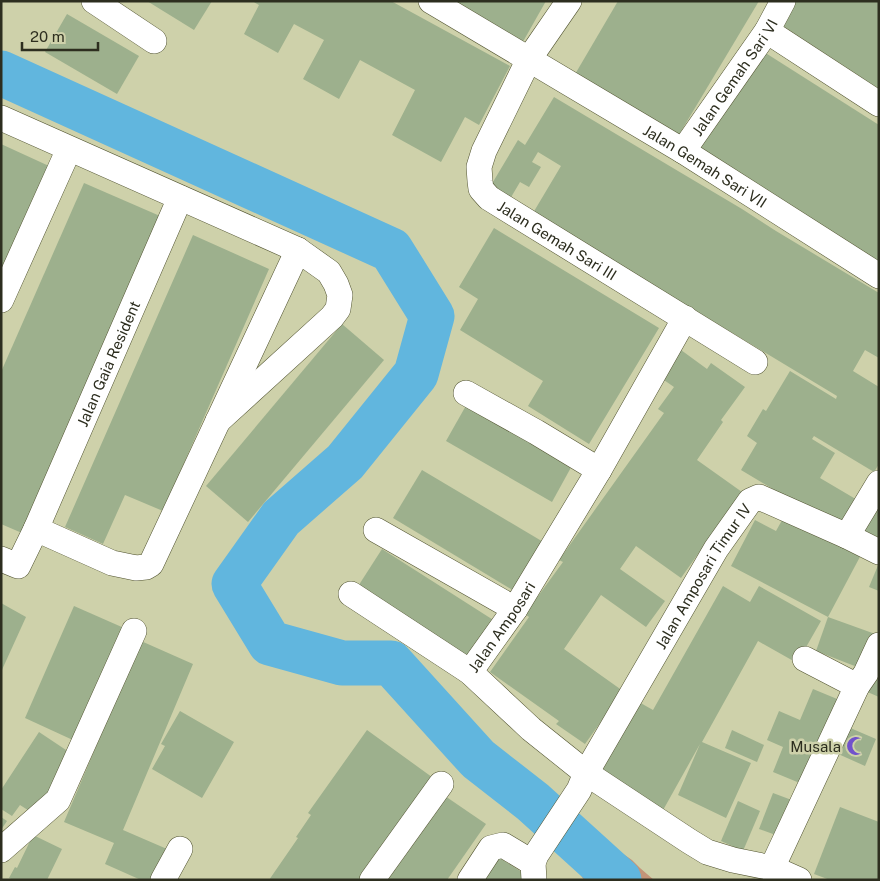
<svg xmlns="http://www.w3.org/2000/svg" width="880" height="881" font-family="'Public Sans',sans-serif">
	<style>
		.green { fill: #c49478 }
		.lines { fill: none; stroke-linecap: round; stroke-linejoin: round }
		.river { stroke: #61b6de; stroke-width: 45 }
		.building { fill: #9db08d }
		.minor-casing { stroke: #515330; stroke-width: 26 }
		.minor { stroke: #fff; stroke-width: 25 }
		.labels { text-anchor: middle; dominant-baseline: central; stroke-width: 5; stroke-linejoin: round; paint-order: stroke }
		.street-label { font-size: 15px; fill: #2d2e1f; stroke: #ced1aa }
		.poi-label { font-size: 15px; fill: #2d2e1f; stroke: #ced1aa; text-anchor: end }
	</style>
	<rect width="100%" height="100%" fill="#ced1aa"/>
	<polygon class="green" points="594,834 632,860 640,868 654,880 584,880 574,865 582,837"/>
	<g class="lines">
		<polyline class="river" points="1,73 391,250 432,316 416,374 345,462 281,518 234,584 270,643 342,663 391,663 478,759 533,802 619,880"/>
	</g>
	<g class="building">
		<polygon points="147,1 212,1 194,30"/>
		<polygon points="252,1 391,1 510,66 479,125 465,117 441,162 392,135 415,90 360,60 339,99 303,79 324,40 294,24 278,53 244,34 259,5"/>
		<polygon points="441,1 546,1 520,47"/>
		<polygon points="618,1 759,1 677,138 574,76"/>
		<polygon points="790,1 879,1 879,89 777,22"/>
		<polygon points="67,14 139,56 117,94 45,52"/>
		<polygon points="761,50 879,125 879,263 699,149"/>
		<polygon points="554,97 678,171 742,209 776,231 879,293 879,358 865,350 853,371 879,387 879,464 874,472 814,436 812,439 835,453 820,478 859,501 841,530 741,470 757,443 747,436 763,409 766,411 790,371 836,399 837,396 533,213 561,166 538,152 532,162 541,167 529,187 520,182 510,199 490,187 518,140 525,145"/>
		<polygon points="1,144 49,166 1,272"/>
		<polygon points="84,183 160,216 22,533 1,524 1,372"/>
		<polygon points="494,228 659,328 589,444 528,406 543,381 460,330 478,299 459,287"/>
		<polygon points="193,235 269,269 163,511 125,495 103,544 65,527"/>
		<polygon points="342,324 384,360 248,522 206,486"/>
		<polygon points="681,350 707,369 711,363 745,387 721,420 723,422 697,460 742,492 681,578 636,546 620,569 665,601 646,627 601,595 564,649 623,691 585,744 556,724 559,721 490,672 529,617 525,614 563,562 559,560 664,413 658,409 674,387 661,378"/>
		<polygon points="468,402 574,462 552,502 446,441"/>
		<polygon points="422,470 545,543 519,594 393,518"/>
		<polygon points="879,490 879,541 859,532"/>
		<polygon points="786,513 862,553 828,617 731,566 755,520 776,531"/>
		<polygon points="382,549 498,623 471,665 355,591"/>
		<polygon points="879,563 879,591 869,587"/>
		<polygon points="723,586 750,602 759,586 821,621 797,663 758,641 702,742 751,763 726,818 678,795 700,744 662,812 596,774 637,701 653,710"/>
		<polygon points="1,603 26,617 1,672"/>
		<polygon points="74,606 124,628 75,741 25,718"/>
		<polygon points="828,617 878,635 865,670 816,651"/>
		<polygon points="141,641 193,664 123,830 167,849 154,880 141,880 105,864 114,843 64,822"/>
		<polygon points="879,660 879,697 863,690"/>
		<polygon points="813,689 842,701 807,786 773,772 783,747 767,740 779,711 800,720"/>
		<polygon points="180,711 234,742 202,798 152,769 165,746 161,744"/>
		<polygon points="848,727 876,739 865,766 836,753"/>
		<polygon points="367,730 436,780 365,880 269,880 298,838 296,837 311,815 308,813"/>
		<polygon points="732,730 764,745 757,762 725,748"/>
		<polygon points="39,732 72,754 34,814 20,805 12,816 1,809 1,790"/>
		<polygon points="773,793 797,802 784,838 759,829"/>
		<polygon points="445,796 486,824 447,880 387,880"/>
		<polygon points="738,801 760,811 743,851 721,841"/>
		<polygon points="840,807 879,822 879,880 830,880 814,874"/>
		<polygon points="1,817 7,821 1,830"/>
		<polygon points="33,835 62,849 47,880 13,880 9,878 15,867 17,868"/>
		<polygon points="495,855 531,878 530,880 473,880"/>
	</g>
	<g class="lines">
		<g class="minor-casing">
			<g id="minor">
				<polyline points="94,1 154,41"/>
				<path id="s1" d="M431 1 683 151 879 276"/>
				<path id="s2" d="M569 1 529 59 484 151 479 167 480 181 481 189 489 198 755 362"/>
				<polyline points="767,31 879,104"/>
				<polyline points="1,118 298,250 329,272 336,284 340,295 338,309 332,317 218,421"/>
				<path id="s3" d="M683 151 767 31 783 1"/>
				<polyline points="1,300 69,149"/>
				<polyline points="466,393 536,432 599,470"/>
				<polyline points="36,529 112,563 136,568 146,567 151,564 298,250"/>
				<polyline points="376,530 515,609"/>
				<polyline points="847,536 879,483"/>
				<path id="s4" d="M1 559 18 566 36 529 180 198"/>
				<polyline points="351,594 470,672 531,729 586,773 689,841 707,852 733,860 772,868 799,880"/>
				<polyline points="805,659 857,686"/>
				<path id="s5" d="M470 672 515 609 599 470 685 318"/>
				<polyline points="1,850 58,800 134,631"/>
				<polyline points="772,868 857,686 866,673 879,645"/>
				<polyline points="163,880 180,849"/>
				<polyline points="372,880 441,784"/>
				<polyline points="470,880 491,848 503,845 533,863"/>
				<path id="s6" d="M534 880 533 863 536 855 579 790 586 773 716 549 750 501 759 497 847 536 879 552"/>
			</g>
		</g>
		<use href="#minor" class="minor"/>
	</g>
	<defs>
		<g id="mosque-bare" transform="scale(1.5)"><path d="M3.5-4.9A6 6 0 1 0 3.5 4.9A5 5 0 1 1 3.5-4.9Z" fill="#7152cb" stroke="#ced1aa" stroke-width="2.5" paint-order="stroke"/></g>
	</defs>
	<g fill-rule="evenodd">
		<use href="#mosque-bare" x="856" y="746"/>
	</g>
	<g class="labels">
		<g class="street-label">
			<text stroke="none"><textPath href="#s3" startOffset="90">Jalan Gemah Sari VI</textPath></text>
			<text stroke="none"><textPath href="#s1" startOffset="320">Jalan Gemah Sari VII</textPath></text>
			<text stroke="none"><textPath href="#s2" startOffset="304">Jalan Gemah Sari III</textPath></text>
			<text stroke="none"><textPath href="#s4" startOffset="240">Jalan Gaia Resident</textPath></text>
			<text stroke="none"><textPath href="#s6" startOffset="351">Jalan Amposari Timur IV</textPath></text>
			<text stroke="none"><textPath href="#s5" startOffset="55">Jalan Amposari</textPath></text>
		</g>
		<g class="poi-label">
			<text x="841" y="746">Musala</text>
		</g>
	</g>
	<rect width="880" height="881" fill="none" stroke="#2d2e1f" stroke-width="5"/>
	<path d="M22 42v8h76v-8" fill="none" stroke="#2d2e1f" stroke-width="2.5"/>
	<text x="30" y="42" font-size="15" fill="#2d2e1f" stroke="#ced1aa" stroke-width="4" paint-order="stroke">20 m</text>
</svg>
